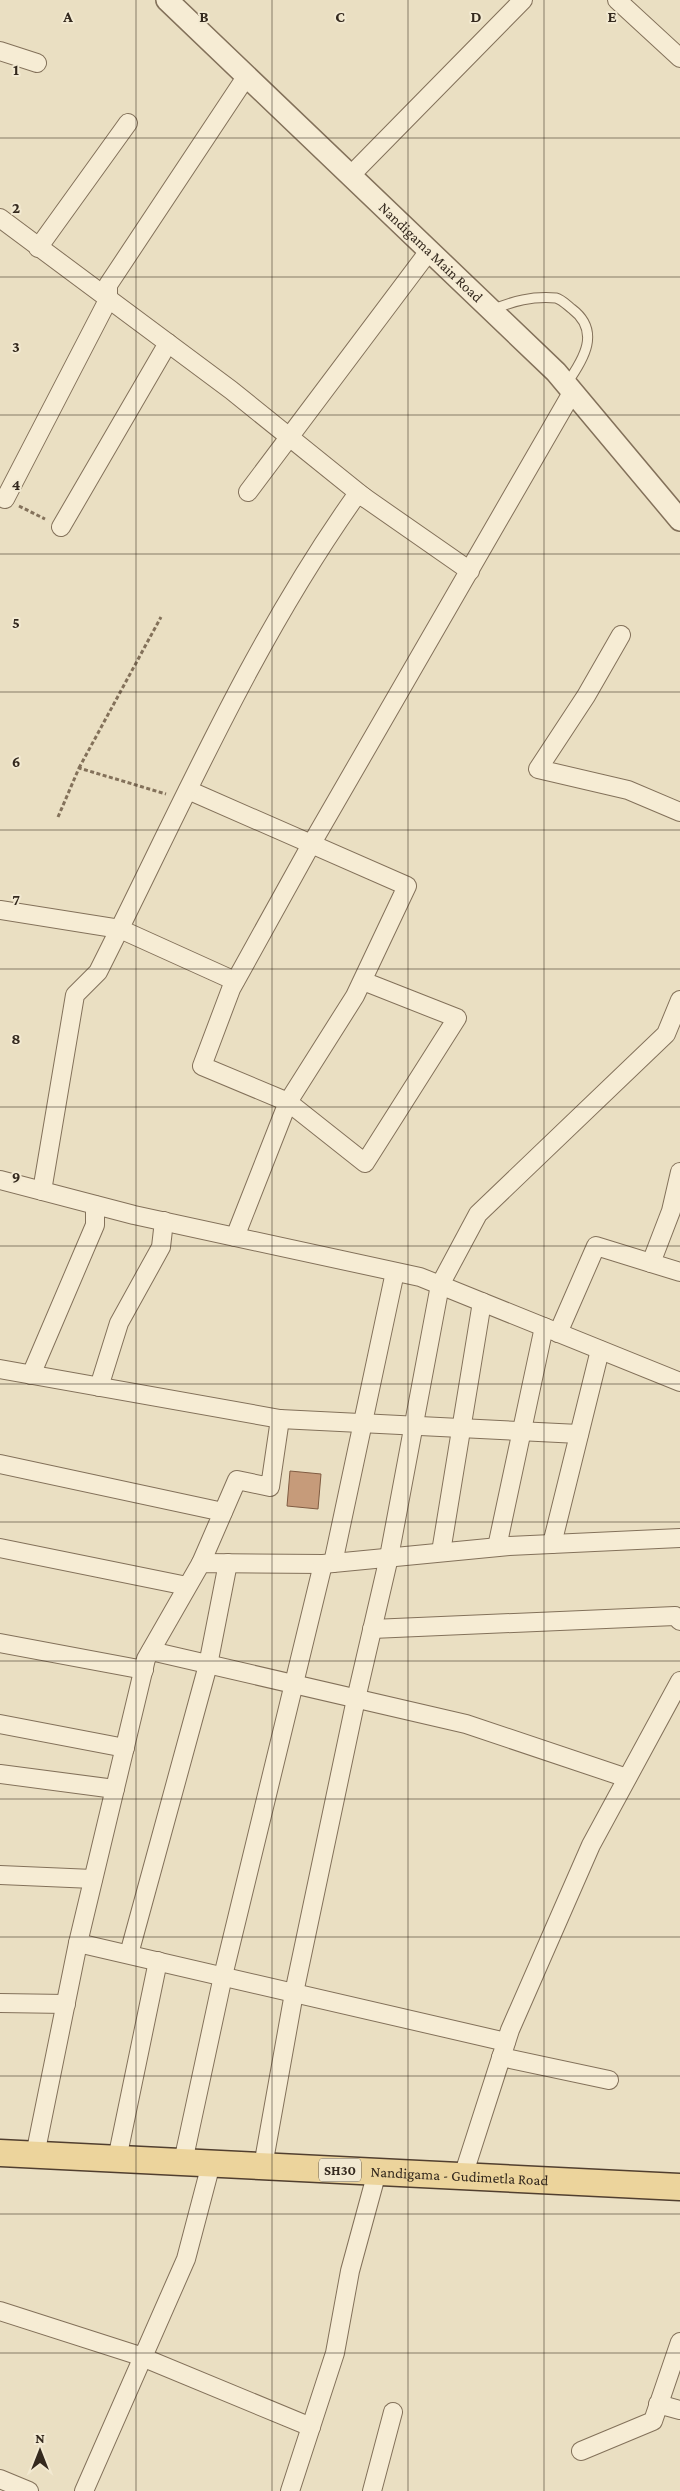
<svg xmlns="http://www.w3.org/2000/svg" width="680" height="2491" font-family="'Crimson Pro',serif">
	<style>
		.building { fill: #c69b7a; stroke: #805c42 }
		.lines { fill: none; stroke-linecap: round; stroke-linejoin: round }
		.service-casing { stroke: #83715a; stroke-width: 11 }
		.minor-casing { stroke: #83715a; stroke-width: 20 }
		.tertiary-casing { stroke: #83715a; stroke-width: 24 }
		.primary-casing { stroke: #513f2f; stroke-width: 29 }
		.path { stroke: #83715a; stroke-width: 3; stroke-dasharray: 4 2.5; stroke-linecap: butt }
		.service { stroke: #f6ecd4; stroke-width: 9 }
		.minor { stroke: #f6ecd4; stroke-width: 18 }
		.tertiary { stroke: #f6ecd4; stroke-width: 21 }
		.primary { stroke: #ecd49c; stroke-width: 26 }
		.grid { fill: none; stroke: #34291e; stroke-width: 1; stroke-opacity: 0.55 }
		.labels { text-anchor: middle; dominant-baseline: central; stroke-width: 4; stroke-linejoin: round; paint-order: stroke }
		.shield { fill: #f2e9d1; stroke: #6d6354; stroke-width: 1 }
		.shield-label { font-size: 14px; font-weight: bold; fill: #34291e }
		.street-label { font-size: 15px; fill: #34291e; stroke: #f2e9d1 }
		.grid-label { font-size: 16px; text-anchor: middle; font-weight: bold; fill: #34291e; stroke: #f2e9d1; stroke-width: 4; stroke-linejoin: round; paint-order: stroke }
	</style>
	<rect width="100%" height="100%" fill="#eadfc2"/>
	<polygon class="building" points="290,1471 321,1474 318,1509 287,1506"/>
	<g class="lines">
		<g class="service-casing">
			<path id="service" d="M492 310C513 301 532 296 556 298 561 299 567 305 572 309 601 331 584 359 567 383"/>
		</g>
		<g class="minor-casing">
			<g id="minor">
				<polyline points="617,0 680,58"/>
				<polyline points="0,51 37,63"/>
				<polyline points="350,176 523,0"/>
				<polyline points="0,218 231,390 365,498"/>
				<polyline points="38,248 128,123"/>
				<polyline points="248,492 429,251"/>
				<polyline points="5,499 108,300 108,285 246,77"/>
				<polyline points="61,527 168,343"/>
				<polyline points="621,635 586,696 538,769 628,790 680,812"/>
				<polyline points="188,790 407,886 355,996 288,1102 365,1163 457,1018 363,981"/>
				<polyline points="0,910 120,929 235,981"/>
				<polyline points="0,1180 134,1215 420,1277 680,1382"/>
				<path d="M42 1191 75 995 98 972C180 810 252 641 358 493L470 571"/>
				<polyline points="235,1237 288,1102 202,1066 231,989 308,850 573,391"/>
				<polyline points="651,1263 671,1211 680,1172"/>
				<polyline points="558,1333 596,1246 680,1272"/>
				<polyline points="0,1369 280,1419 579,1434"/>
				<polyline points="31,1375 95,1225 95,1205"/>
				<polyline points="99,1387 119,1323 161,1247 164,1221"/>
				<polyline points="0,1464 223,1512"/>
				<polyline points="552,1544 600,1350"/>
				<polyline points="497,1547 544,1327"/>
				<polyline points="0,1548 187,1586"/>
				<polyline points="441,1552 482,1302"/>
				<polyline points="201,1563 237,1480 270,1487 280,1419"/>
				<polyline points="333,1563 395,1272"/>
				<polyline points="372,1629 675,1616 680,1621"/>
				<polyline points="0,1643 144,1670"/>
				<polyline points="151,1651 466,1724 627,1778"/>
				<polyline points="0,1724 125,1748"/>
				<polyline points="0,1774 115,1789"/>
				<polyline points="0,1875 93,1879"/>
				<polyline points="78,1943 506,2042"/>
				<polyline points="129,1954 208,1665 228,1563"/>
				<polyline points="0,2003 66,2004"/>
				<polyline points="501,2057 609,2080"/>
				<polyline points="35,2155 78,1943 146,1659 201,1563 323,1564 509,1546 680,1538"/>
				<polyline points="117,2159 158,1961"/>
				<polyline points="183,2162 223,1976 323,1564"/>
				<polyline points="263,2166 294,1993 356,1699 389,1557 440,1285 478,1214 666,1034 680,1000"/>
				<polyline points="463,2176 510,2030 591,1845 680,1681"/>
				<polyline points="0,2311 137,2355 311,2427"/>
				<polyline points="658,2404 680,2410"/>
				<polyline points="581,2451 653,2421 680,2342"/>
				<polyline points="0,2479 29,2491"/>
				<polyline points="84,2491 186,2259 211,2164"/>
				<polyline points="290,2491 335,2353 350,2271 377,2172"/>
				<polyline points="372,2491 393,2412"/>
			</g>
		</g>
		<g class="tertiary-casing">
			<g id="tertiary">
				<path id="s1" d="M167 0 556 372 680 520"/>
			</g>
		</g>
		<g class="primary-casing">
			<g id="primary">
				<path id="s2" d="M0 2153 680 2187"/>
			</g>
		</g>
		<g class="path">
			<polyline points="19,506 45,519"/>
			<polyline points="79,768 161,617"/>
			<polyline points="58,817 79,768 166,794"/>
		</g>
		<use href="#service" class="service"/>
		<use href="#minor" class="minor"/>
		<use href="#tertiary" class="tertiary"/>
		<use href="#primary" class="primary"/>
	</g>
	<path class="grid" d="M136 0V2491M272 0V2491M408 0V2491M544 0V2491M0 138H680M0 277H680M0 415H680M0 554H680M0 692H680M0 830H680M0 969H680M0 1107H680M0 1246H680M0 1384H680M0 1522H680M0 1661H680M0 1799H680M0 1937H680M0 2076H680M0 2214H680M0 2353H680"/>
	<g class="labels">
		<rect class="shield" x="319" y="2158.5" width="42" height="23" rx="4"/>
		<g class="shield-label">
			<text x="340" y="2170">SH30</text>
		</g>
		<g class="street-label">
			<text stroke="none"><textPath href="#s1" startOffset="365">Nandigama Main Road</textPath></text>
			<text stroke="none"><textPath href="#s2" startOffset="460">Nandigama - Gudimetla Road</textPath></text>
		</g>
	</g>
	<g class="grid-label">
		<text x="68" y="22">A</text>
		<text x="204" y="22">B</text>
		<text x="340" y="22">C</text>
		<text x="476" y="22">D</text>
		<text x="612" y="22">E</text>
		<text x="16" y="75">1</text>
		<text x="16" y="213">2</text>
		<text x="16" y="352">3</text>
		<text x="16" y="490">4</text>
		<text x="16" y="628">5</text>
		<text x="16" y="767">6</text>
		<text x="16" y="905">7</text>
		<text x="16" y="1044">8</text>
		<text x="16" y="1182">9</text>
	</g>
	<g transform="translate(40 2451)" stroke="#f2e9d1" stroke-width="4" paint-order="stroke">
	<path d="M0-4L9 19L0 12L-9 19Z" fill="#34291e"/>
	<text y="-8" font-size="14" font-weight="bold" text-anchor="middle" fill="#34291e">N</text>
	</g>
</svg>
